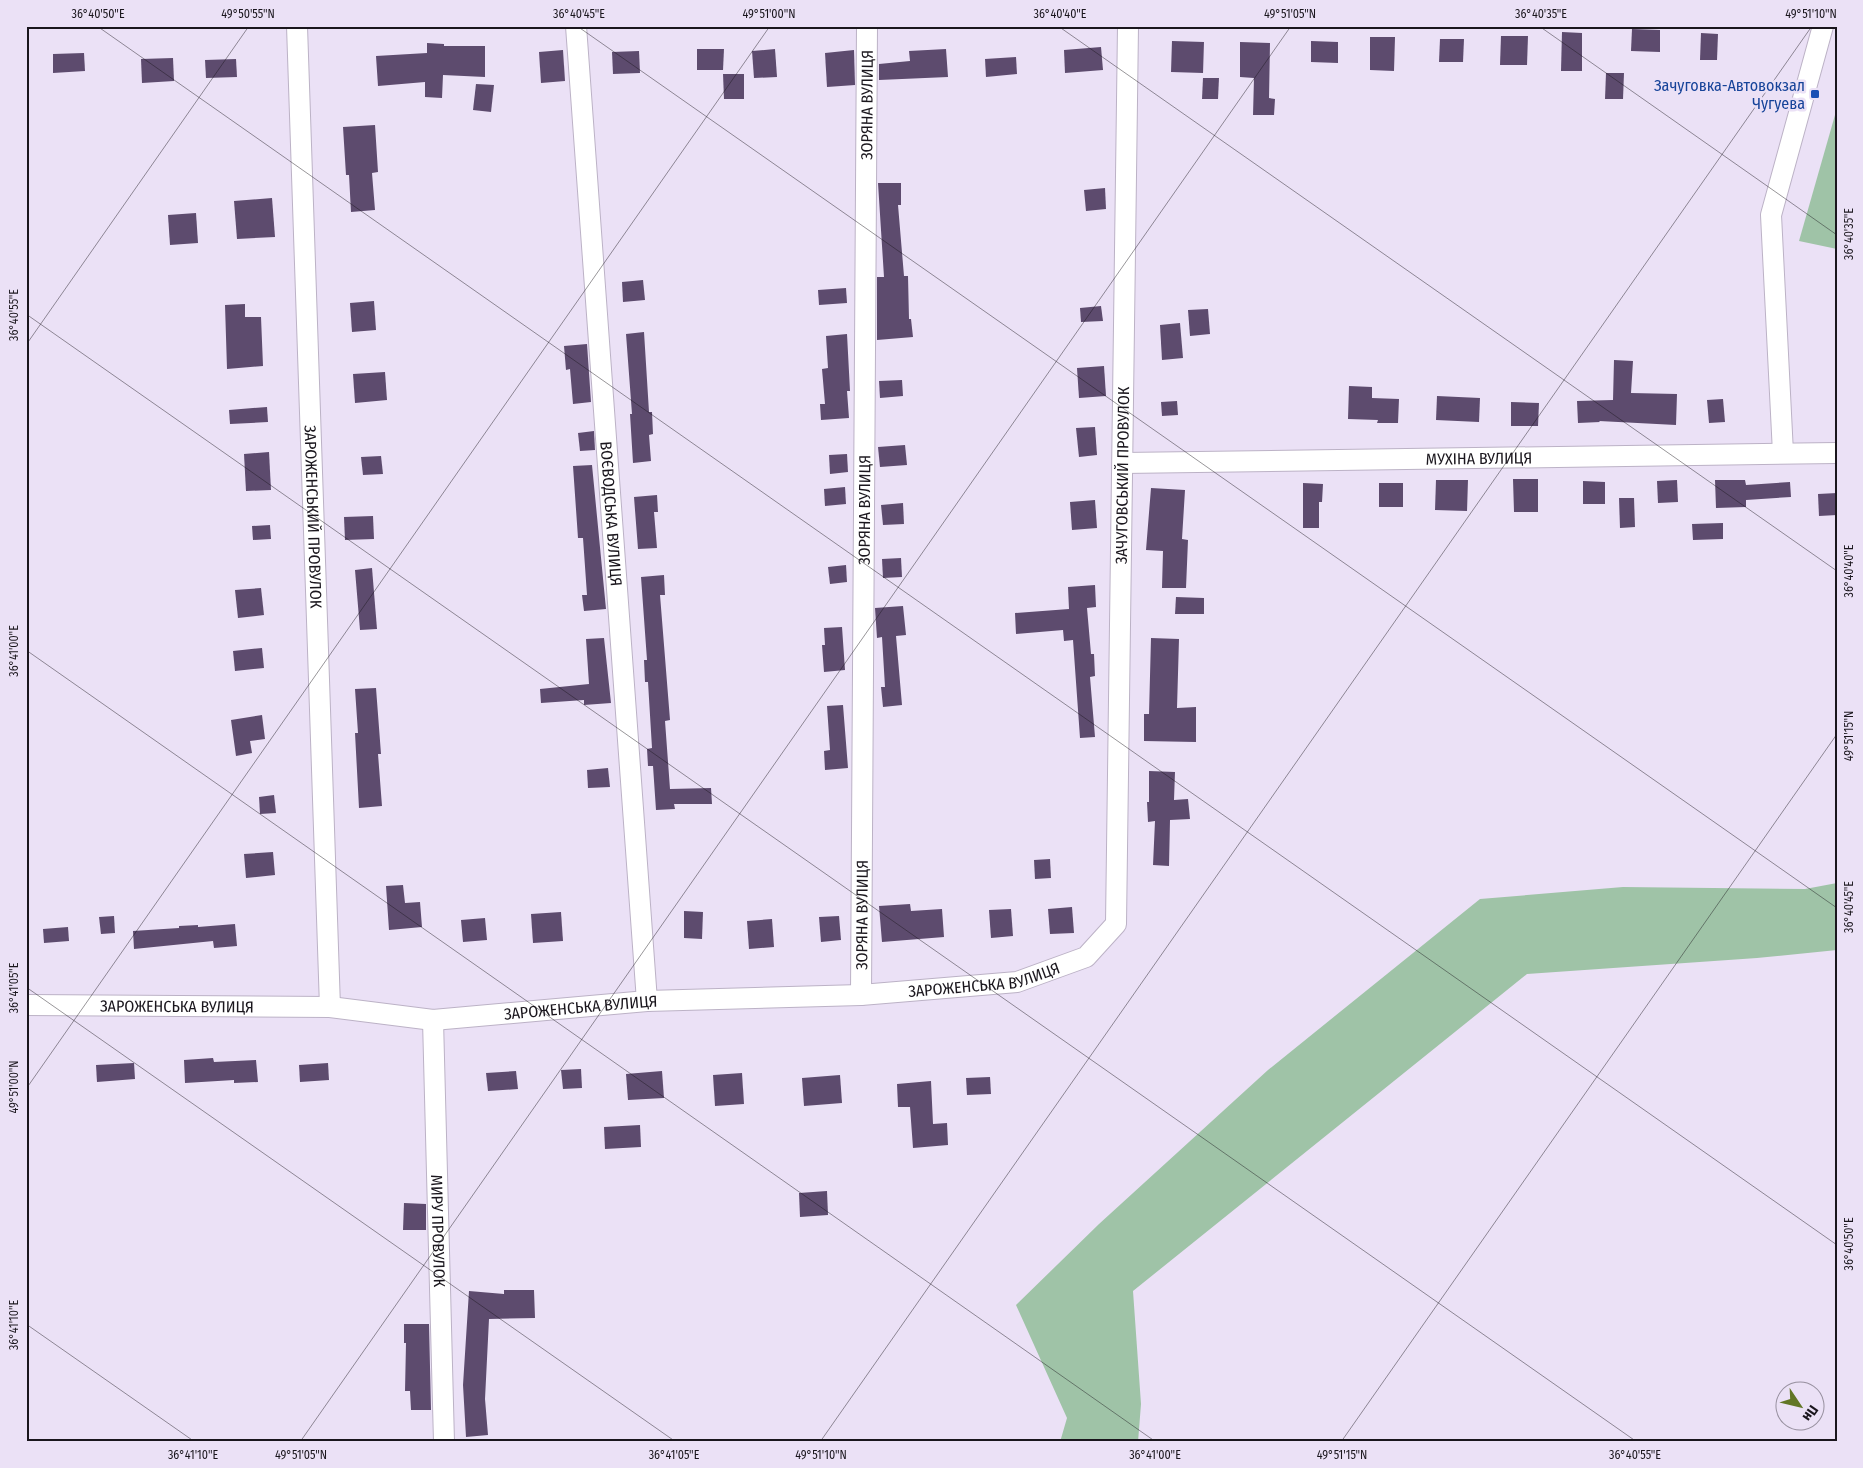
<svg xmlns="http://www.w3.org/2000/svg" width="1863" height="1468" font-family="'Fira Sans Condensed',sans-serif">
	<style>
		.green { fill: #9fc3a7 }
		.building { fill: #5d4b6e }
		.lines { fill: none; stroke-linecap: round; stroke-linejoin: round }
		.minor-casing { stroke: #bcb2c6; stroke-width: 22 }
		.minor { stroke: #fff; stroke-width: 20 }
		.ticks { fill: none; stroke: #1a161d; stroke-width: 1; stroke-opacity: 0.45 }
		.transit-dot { fill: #1a4fb4; stroke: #ebe1f6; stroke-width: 2 }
		.labels { text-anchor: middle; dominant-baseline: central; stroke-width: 5; stroke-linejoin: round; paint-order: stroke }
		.transit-label { font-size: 16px; fill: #164399; stroke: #ebe1f6; text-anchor: end }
		.street-label { font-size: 16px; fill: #1a161d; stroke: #ebe1f6 }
		.neatline { fill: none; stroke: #1a161d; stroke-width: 2 }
		.ticks-label { font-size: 12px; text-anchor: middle; fill: #1a161d }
	</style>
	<rect width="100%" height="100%" fill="#ebe1f6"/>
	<g class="green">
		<polygon points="1837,108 1837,249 1799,241"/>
		<polygon points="1837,883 1837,950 1757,958 1527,974 1133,1291 1141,1404 1138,1442 1060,1442 1067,1418 1016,1305 1099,1224 1268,1070 1480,899 1623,887 1805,889"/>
	</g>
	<g class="building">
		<polygon points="1632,29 1660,30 1660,52 1631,51"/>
		<polygon points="1562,32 1582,33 1582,71 1561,71"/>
		<polygon points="1701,33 1718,34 1717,60 1700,60"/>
		<polygon points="1501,36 1528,36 1527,65 1500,65"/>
		<polygon points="1370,37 1395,37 1394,71 1370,70"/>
		<polygon points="1440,39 1464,39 1463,62 1439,62"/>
		<polygon points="1172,41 1204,42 1203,73 1171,72"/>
		<polygon points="1311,41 1338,42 1338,63 1311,62"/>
		<polygon points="1240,42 1270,43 1269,98 1275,99 1274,115 1253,115 1254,78 1240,77"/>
		<polygon points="427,43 444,44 444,46 485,46 485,77 443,75 442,98 425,97 425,82 378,86 376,56 427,53"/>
		<polygon points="1101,47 1103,70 1065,73 1064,50"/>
		<polygon points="697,49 724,49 723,70 697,70"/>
		<polygon points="775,49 777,77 754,78 752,51"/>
		<polygon points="946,49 948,77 879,80 879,64 910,61 909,51"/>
		<polygon points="563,50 565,81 541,83 539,52"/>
		<polygon points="854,50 855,85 827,87 825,53"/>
		<polygon points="639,51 640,73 613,74 612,52"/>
		<polygon points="84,53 85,71 53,73 53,54"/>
		<polygon points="1016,57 1017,74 986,77 985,59"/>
		<polygon points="173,58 174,81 142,83 141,59"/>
		<polygon points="236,59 237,77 206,78 205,60"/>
		<polygon points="1606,73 1624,73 1623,99 1605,99"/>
		<polygon points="723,74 744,74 744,99 724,99"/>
		<polygon points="1203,78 1219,78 1218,99 1202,99"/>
		<polygon points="476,84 494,85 491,112 473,110"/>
		<polygon points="375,125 378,172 372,173 375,210 351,212 349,175 346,175 343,127"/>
		<polygon points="878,183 901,183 901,205 898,205 904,276 908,276 909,319 911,319 913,337 877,340 877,277 884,277"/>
		<polygon points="1105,188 1106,209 1086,211 1084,190"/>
		<polygon points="272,198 275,237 237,239 234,201"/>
		<polygon points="196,213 198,243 170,245 168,215"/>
		<polygon points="643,280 645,300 623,302 622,282"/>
		<polygon points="846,288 847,303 819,305 818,290"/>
		<polygon points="374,301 376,330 352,332 350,303"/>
		<polygon points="245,304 245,317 261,317 263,366 227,369 225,305"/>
		<polygon points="1101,306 1103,321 1081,322 1080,308"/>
		<polygon points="1208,309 1210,334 1190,336 1188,310"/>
		<polygon points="1180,323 1183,358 1162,360 1160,325"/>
		<polygon points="644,332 649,412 652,412 653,434 649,435 651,461 633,463 630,414 632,414 626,334"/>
		<polygon points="847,334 850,391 847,391 849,418 821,420 820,404 825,404 822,369 828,368 826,336"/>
		<polygon points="587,344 591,402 573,404 570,369 566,370 564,346"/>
		<polygon points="1614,360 1633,361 1631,393 1677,394 1676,425 1599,421 1600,422 1578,423 1577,401 1613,400"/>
		<polygon points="1104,366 1106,396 1079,398 1077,368"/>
		<polygon points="385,372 387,400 355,403 353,374"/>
		<polygon points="902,380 903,396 880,398 879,381"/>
		<polygon points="1349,386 1372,387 1372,398 1399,399 1398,423 1377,423 1378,420 1348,419"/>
		<polygon points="1437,396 1480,398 1479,422 1436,420"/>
		<polygon points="1723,399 1725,422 1709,423 1707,400"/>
		<polygon points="1177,401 1178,415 1162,416 1161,402"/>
		<polygon points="1511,402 1539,403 1538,426 1511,426"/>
		<polygon points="267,407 268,422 230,424 229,410"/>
		<polygon points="1095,427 1097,455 1079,457 1076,428"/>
		<polygon points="594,431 595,450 580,451 578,433"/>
		<polygon points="905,445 907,465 880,467 878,447"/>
		<polygon points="269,452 271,490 246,491 244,454"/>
		<polygon points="847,454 848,472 830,474 829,455"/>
		<polygon points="381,456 383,474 363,475 361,457"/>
		<polygon points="592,465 606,609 584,611 582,595 587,595 583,538 578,538 573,466"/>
		<polygon points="1513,479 1538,479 1538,512 1514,512"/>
		<polygon points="1436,480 1468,480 1467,511 1435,510"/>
		<polygon points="1677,480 1678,502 1658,503 1657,481"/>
		<polygon points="1715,480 1745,480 1746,485 1790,482 1791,497 1746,500 1746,507 1716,508"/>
		<polygon points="1583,481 1605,482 1605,504 1583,504"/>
		<polygon points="1303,483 1323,484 1322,502 1319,502 1319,528 1303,528"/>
		<rect x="1379" y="483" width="24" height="24"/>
		<polygon points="845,487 846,504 825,506 824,489"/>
		<polygon points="1151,488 1185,490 1182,539 1188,540 1186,588 1162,588 1163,551 1146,550"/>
		<polygon points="1837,493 1837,515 1819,516 1818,494"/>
		<polygon points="657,495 658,512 654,512 657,548 638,549 634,497"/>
		<polygon points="1619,498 1634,498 1635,527 1620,528"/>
		<polygon points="1095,500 1097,528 1072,530 1070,502"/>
		<polygon points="903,503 904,524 883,525 881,505"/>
		<polygon points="373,516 374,539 345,540 344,517"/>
		<polygon points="1723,523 1723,539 1693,540 1692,524"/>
		<polygon points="270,525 271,539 253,540 252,526"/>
		<polygon points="901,558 902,577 883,578 882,559"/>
		<polygon points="846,565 847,582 830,584 828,567"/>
		<polygon points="372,568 377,629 360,630 355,570"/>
		<polygon points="664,575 665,595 660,595 670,720 665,721 670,789 711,788 712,804 674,804 675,809 656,810 653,766 648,766 647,749 652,748 648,682 645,682 644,660 647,660 641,577"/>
		<polygon points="1095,585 1096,607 1087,608 1091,654 1094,654 1095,676 1090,677 1095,737 1080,738 1073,640 1064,641 1063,630 1016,634 1015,613 1069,609 1068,587"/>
		<polygon points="261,588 264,615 238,618 235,590"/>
		<polygon points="1176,597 1204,598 1204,614 1175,614"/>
		<polygon points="903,606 906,635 896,636 902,705 883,707 881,687 885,687 882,637 877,638 875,608"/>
		<polygon points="842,627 845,670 824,672 822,645 825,645 824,628"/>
		<polygon points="604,638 611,703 584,705 584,700 541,703 540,689 589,684 586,639"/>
		<polygon points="1151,638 1179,639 1177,708 1196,707 1196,742 1144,741 1144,714 1149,714"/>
		<polygon points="262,648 264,668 235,671 233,651"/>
		<polygon points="376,688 381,754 378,754 382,806 359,808 355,733 358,733 355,689"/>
		<polygon points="843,705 848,768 825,770 824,751 830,750 827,706"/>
		<polygon points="262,715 265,739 250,741 252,753 236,756 231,720"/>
		<polygon points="608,768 610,787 588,788 587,770"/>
		<polygon points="1149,771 1175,772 1174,800 1188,799 1190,819 1170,820 1169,866 1153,865 1155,821 1148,822 1147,802 1149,802"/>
		<polygon points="274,795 276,813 260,814 259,797"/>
		<polygon points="273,852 275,875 246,878 244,854"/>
		<polygon points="1050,859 1051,878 1035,879 1034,860"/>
		<polygon points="403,885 405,903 420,902 422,927 389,930 386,886"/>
		<polygon points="910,904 911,911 942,909 944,937 882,942 879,906"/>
		<polygon points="1072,907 1074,933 1050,934 1048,909"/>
		<polygon points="1011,909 1013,936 991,938 989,910"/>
		<polygon points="684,911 703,912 702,939 684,938"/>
		<polygon points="561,912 563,941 533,943 531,914"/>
		<polygon points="114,916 115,933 101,934 99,917"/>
		<polygon points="839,916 841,940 821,942 819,917"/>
		<polygon points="485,918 487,940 463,942 461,920"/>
		<polygon points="772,919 774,947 749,949 747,921"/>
		<polygon points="235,924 237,946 214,948 213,941 134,949 133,931 179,928 179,926 198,925 198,927"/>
		<polygon points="68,927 69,941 44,943 43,929"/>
		<polygon points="213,1058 214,1062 256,1060 258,1082 234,1083 234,1080 185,1083 184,1060"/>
		<polygon points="134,1063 135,1079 97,1082 96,1065"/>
		<polygon points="328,1063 329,1080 300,1082 299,1065"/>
		<polygon points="581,1069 582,1088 563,1089 561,1070"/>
		<polygon points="516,1071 518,1089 488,1091 486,1073"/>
		<polygon points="662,1071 664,1098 628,1100 626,1074"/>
		<polygon points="742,1073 744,1104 715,1106 713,1075"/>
		<polygon points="840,1075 842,1103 804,1106 802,1078"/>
		<polygon points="990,1077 991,1094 967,1095 966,1078"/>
		<polygon points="931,1081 933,1124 947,1123 948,1145 913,1148 910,1107 898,1107 897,1084"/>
		<polygon points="640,1125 641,1147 605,1149 604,1127"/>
		<polygon points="827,1191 828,1215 800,1217 799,1193"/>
		<polygon points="404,1203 426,1204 426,1230 403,1230"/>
		<polygon points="504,1290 534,1290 535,1318 489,1319 485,1399 488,1435 466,1437 463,1385 469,1291 504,1294"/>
		<polygon points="404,1324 429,1324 431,1410 411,1410 410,1391 405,1391 406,1343 404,1343"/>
	</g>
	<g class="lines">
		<g class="minor-casing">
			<g id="minor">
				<path id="s1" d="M297 26 330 1007"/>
				<path id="s2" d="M576 26 647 1001"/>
				<polyline points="1783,453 1771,215 1823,26"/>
				<path id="s3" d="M1123 463 1837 453"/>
				<path id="s4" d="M861 995 867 26"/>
				<path id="s5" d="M26 1005 330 1007 433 1020 647 1001 861 995 1017 982 1086 957 1116 924 1128 26"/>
				<path id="s6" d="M433 1020 444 1442"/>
			</g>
		</g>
		<use href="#minor" class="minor"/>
	</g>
	<path class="ticks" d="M97 26 1837 1245M577 26 1837 908M1058 26 1837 571M1539 26 1837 235M26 314 1637 1442M26 345 249 26M26 650 1156 1442M26 987 676 1442M26 1089 770 26M26 1324 195 1442M300 1442 1291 26M820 1442 1812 26M1341 1442 1837 734"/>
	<rect class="transit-dot" x="1810" y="89" width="10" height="10" rx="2.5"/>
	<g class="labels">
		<g class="transit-label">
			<text x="1805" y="85">Зачуговка-Автовокзал<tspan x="1805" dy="18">Чугуева</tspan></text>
		</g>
		<g class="street-label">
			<text stroke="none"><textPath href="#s4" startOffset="890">ЗОРЯНА ВУЛИЦЯ</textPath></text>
			<text stroke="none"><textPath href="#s3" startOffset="356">МУХІНА ВУЛИЦЯ</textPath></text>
			<text stroke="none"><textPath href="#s5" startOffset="1560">ЗАЧУГОВСЬКИЙ ПРОВУЛОК</textPath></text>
			<text stroke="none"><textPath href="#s4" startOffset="485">ЗОРЯНА ВУЛИЦЯ</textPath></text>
			<text stroke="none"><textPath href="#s2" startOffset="489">ВОЄВОДСЬКА ВУЛИЦЯ</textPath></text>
			<text stroke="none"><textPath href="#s1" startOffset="491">ЗАРОЖЕНСЬКИЙ ПРОВУЛОК</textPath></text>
			<text stroke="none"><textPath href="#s4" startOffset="80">ЗОРЯНА ВУЛИЦЯ</textPath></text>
			<text stroke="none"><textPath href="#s5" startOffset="961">ЗАРОЖЕНСЬКА ВУЛИЦЯ</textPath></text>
			<text stroke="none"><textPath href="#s5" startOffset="151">ЗАРОЖЕНСЬКА ВУЛИЦЯ</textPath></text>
			<text stroke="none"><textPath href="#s5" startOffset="556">ЗАРОЖЕНСЬКА ВУЛИЦЯ</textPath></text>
			<text stroke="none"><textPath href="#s6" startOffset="211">МИРУ ПРОВУЛОК</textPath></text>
		</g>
	</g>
	<rect width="1863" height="1468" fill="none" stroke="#ebe1f6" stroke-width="55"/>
	<g transform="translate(1800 1406) rotate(125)"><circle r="24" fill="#ebe1f6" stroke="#97909f"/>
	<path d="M0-4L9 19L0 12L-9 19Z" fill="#627626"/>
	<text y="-8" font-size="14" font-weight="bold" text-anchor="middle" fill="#1a161d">Пн</text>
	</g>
	<rect x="28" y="28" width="1808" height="1412" class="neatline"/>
	<g class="ticks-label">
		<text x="98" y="18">36°40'50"E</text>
		<text x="248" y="18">49°50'55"N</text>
		<text x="579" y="18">36°40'45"E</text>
		<text x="769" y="18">49°51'00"N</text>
		<text x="1060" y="18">36°40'40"E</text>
		<text x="1290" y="18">49°51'05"N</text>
		<text x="1541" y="18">36°40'35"E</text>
		<text x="1811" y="18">49°51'10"N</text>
		<text transform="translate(1849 234) rotate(-90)" y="4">36°40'35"E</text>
		<text transform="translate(14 315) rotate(-90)" y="4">36°40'55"E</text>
		<text transform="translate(1849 571) rotate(-90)" y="4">36°40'40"E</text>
		<text transform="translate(14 651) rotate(-90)" y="4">36°41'00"E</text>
		<text transform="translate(1849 736) rotate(-90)" y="4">49°51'15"N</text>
		<text transform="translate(1849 907) rotate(-90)" y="4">36°40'45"E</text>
		<text transform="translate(14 988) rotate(-90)" y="4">36°41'05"E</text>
		<text transform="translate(14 1087) rotate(-90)" y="4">49°51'00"N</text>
		<text transform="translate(1849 1244) rotate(-90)" y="4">36°40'50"E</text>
		<text transform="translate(14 1325) rotate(-90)" y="4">36°41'10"E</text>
		<text x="193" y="1459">36°41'10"E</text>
		<text x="301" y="1459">49°51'05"N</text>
		<text x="674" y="1459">36°41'05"E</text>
		<text x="821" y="1459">49°51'10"N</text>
		<text x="1155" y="1459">36°41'00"E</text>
		<text x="1342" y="1459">49°51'15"N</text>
		<text x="1635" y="1459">36°40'55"E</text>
	</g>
</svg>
